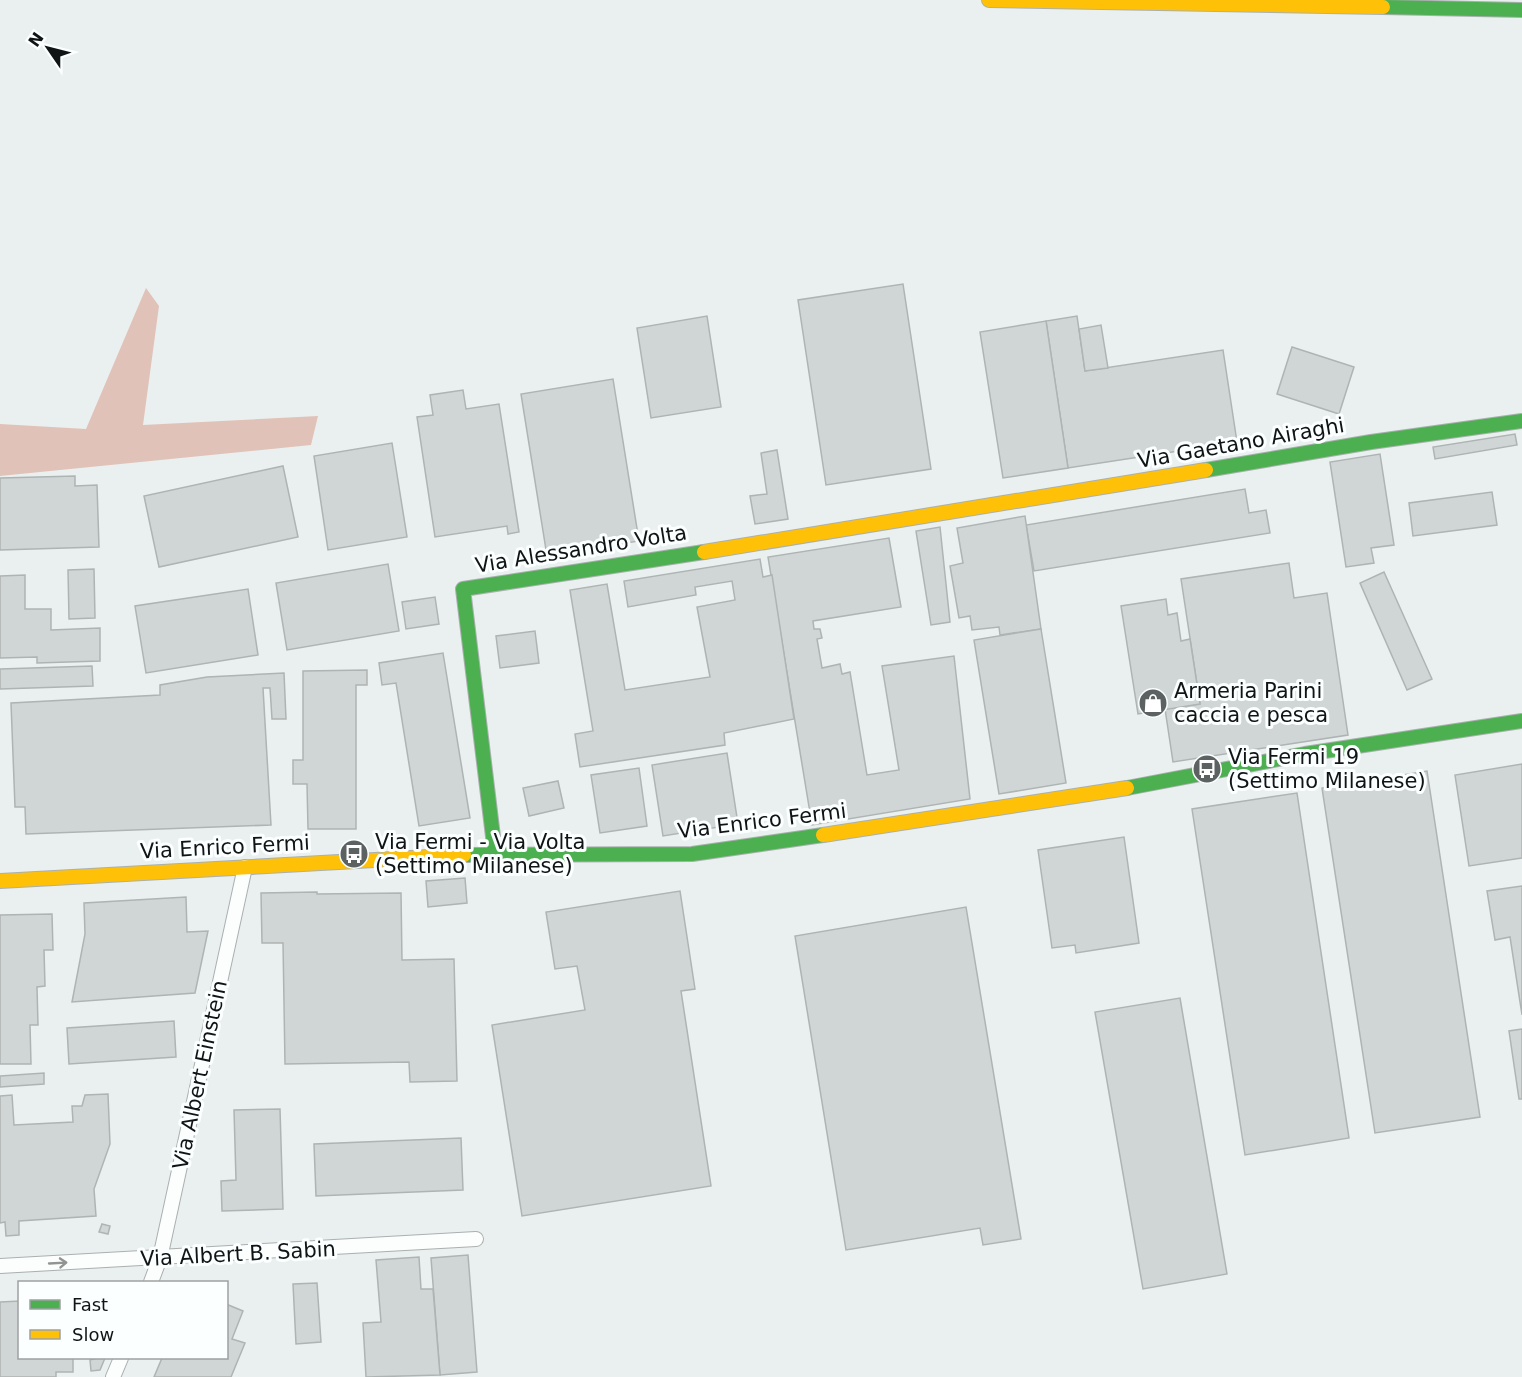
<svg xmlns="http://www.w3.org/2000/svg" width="1522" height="1377" font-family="'DejaVu Sans',sans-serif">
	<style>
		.forest { fill: #e0c2b8 }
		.building { fill: #d0d5d5; stroke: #aeb4b3; stroke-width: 1.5 }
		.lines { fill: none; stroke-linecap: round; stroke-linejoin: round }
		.street-casing { stroke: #aab0af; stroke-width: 16 }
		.fast-casing { stroke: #aab0af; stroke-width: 16 }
		.slow-casing { stroke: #aab0af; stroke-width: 16 }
		.street { stroke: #fcfdfd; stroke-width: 14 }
		.fast { stroke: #4caf50; stroke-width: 14 }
		.slow { stroke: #ffc107; stroke-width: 14 }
		.oneway { stroke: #929494 }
		.labels { text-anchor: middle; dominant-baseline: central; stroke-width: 6; stroke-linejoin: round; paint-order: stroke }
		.street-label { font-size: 21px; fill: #101414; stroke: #fcffff }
		.poi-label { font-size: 21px; fill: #101414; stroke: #fcffff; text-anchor: start }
	</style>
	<rect width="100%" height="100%" fill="#eaf0f0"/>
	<polygon class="forest" points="146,288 159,306 143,425 318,416 311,445 0,476 0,424 86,429"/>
	<g class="building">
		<polygon points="903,284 931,469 826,485 798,300"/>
		<polygon points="707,316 721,407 651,418 637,328"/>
		<polygon points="1077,316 1085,371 1223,350 1237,442 1068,468 1046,321"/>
		<polygon points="1046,321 1068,468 1003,478 980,332"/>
		<polygon points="1101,325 1108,368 1085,371 1079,329"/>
		<polygon points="1292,347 1354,367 1339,414 1277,394"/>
		<polygon points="613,379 639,541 547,556 521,394"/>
		<polygon points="463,390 466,409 499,404 519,532 508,534 507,526 435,537 417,417 433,415 430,395"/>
		<polygon points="1515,434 1517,445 1435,459 1433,447"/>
		<polygon points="392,443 407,537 328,550 314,456"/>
		<polygon points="777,450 788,519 755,524 750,496 767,494 761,453"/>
		<polygon points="1380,454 1394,545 1371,548 1374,563 1346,567 1330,462"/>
		<polygon points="283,466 298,537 159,567 144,496"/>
		<polygon points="75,476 75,486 97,485 99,547 0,550 0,478"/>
		<polygon points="1245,489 1249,513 1266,510 1270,533 1034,571 1026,525"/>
		<polygon points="1492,492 1497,525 1413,536 1409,503"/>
		<polygon points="1025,516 1041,629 1000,635 999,627 972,630 970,616 959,618 950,566 963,563 957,528"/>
		<polygon points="940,527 950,622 931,625 916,531"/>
		<polygon points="889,538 901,607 813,621 814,629 820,629 822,638 817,639 822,668 840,664 842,674 850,672 867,775 899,770 882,666 954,656 970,799 812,825 768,557"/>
		<polygon points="760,559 763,577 772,575 794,719 724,733 725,745 580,767 575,734 593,731 570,590 607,584 625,690 710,677 697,607 735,600 732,581 695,587 696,595 628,607 624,581"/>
		<polygon points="1289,563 1294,598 1327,593 1348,735 1173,762 1165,709 1200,704 1181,579"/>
		<polygon points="388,564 399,631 287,650 276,583"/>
		<polygon points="94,569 95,618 69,619 68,570"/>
		<polygon points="1384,572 1432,679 1407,690 1360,583"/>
		<polygon points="25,575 25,609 51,609 51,630 100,628 100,661 37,663 37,657 0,658 0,576"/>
		<polygon points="248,589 258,655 146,673 135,606"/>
		<polygon points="435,597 439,624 406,629 402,602"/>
		<polygon points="1166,599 1168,615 1177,613 1181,641 1190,639 1200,704 1138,714 1121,606"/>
		<polygon points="1041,629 1066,783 999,794 974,640"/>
		<polygon points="535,631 539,663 500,668 496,636"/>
		<polygon points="443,653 470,818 419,826 396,683 382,685 379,663"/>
		<polygon points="92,666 93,686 0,689 0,669"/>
		<polygon points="367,670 367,685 356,685 356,829 308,829 307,784 293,784 293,760 303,760 303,671"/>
		<polygon points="284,673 286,719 272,719 270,688 263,688 271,825 26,834 25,807 15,807 11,703 160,695 160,685 207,677"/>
		<polygon points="727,753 738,824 663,836 652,765"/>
		<polygon points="1522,764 1522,858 1469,866 1455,775"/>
		<polygon points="639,768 647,826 600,833 591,775"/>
		<polygon points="1427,771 1480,1117 1375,1133 1322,788"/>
		<polygon points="558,781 564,808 529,816 523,788"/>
		<polygon points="1297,793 1349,1138 1245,1155 1192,809"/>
		<polygon points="1124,837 1139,943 1076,953 1075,945 1052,948 1038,850"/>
		<polygon points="465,878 467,903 428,907 426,881"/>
		<polygon points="1522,886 1522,1015 1510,937 1495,940 1487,891"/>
		<polygon points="680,891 695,989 681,991 711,1186 522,1216 492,1025 585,1010 577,966 555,969 546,912"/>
		<polygon points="317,892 317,894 401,893 402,960 454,959 457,1081 410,1082 409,1062 285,1064 283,943 262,943 261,893"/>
		<polygon points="186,897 187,932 208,931 195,993 72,1002 85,934 84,903"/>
		<polygon points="966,907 1021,1239 983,1245 980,1228 846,1250 795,936"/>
		<polygon points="52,914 53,950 44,950 45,986 37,987 38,1025 30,1025 31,1064 0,1064 0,915"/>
		<polygon points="1180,998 1227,1274 1143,1289 1095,1012"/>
		<polygon points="174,1021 176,1057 69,1064 67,1028"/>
		<polygon points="1522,1029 1522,1099 1519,1099 1509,1031"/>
		<polygon points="44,1073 44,1084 0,1087 0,1076"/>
		<polygon points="108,1094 110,1144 94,1189 96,1216 19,1221 19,1235 6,1236 5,1222 0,1223 0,1096 12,1095 14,1125 73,1122 72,1106 82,1106 85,1095"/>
		<polygon points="280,1109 283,1209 222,1211 221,1181 236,1180 234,1110"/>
		<polygon points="461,1138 463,1190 316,1196 314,1144"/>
		<polygon points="102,1224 110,1226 108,1234 99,1232"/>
		<polygon points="468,1255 477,1372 440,1375 431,1258"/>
		<polygon points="419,1257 421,1289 433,1289 440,1375 366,1377 363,1323 381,1322 376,1260"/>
		<polygon points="317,1283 321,1342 296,1344 293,1284"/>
		<polygon points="20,1301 20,1358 73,1358 73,1372 56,1372 56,1377 0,1377 0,1302"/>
		<polygon points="226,1304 243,1311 232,1339 245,1343 231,1377 154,1377 162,1358 226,1358"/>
		<polygon points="97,1358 105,1358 100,1370 91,1371 90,1360"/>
	</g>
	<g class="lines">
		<g class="street-casing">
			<g id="street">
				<polyline points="0,1266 476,1239"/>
				<polyline points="151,1282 160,1258 245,867"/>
				<polyline points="113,1377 121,1358"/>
			</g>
		</g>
		<g class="fast-casing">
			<g id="fast">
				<polyline points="1383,7 1522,10"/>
				<polyline points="1206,470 1371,442 1522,421"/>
				<polyline points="1127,788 1305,754 1522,721"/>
				<polyline points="495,853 463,589 704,552"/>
				<polyline points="464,855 692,854 823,835"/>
			</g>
		</g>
		<g class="slow-casing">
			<g id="slow">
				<polyline points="989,0 1383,7"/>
				<polyline points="704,552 1206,470"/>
				<polyline points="823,835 1127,788"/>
				<polyline points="0,881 464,855"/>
			</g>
		</g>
		<use href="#street" class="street"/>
		<use href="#fast" class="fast"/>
		<use href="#slow" class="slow"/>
	</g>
	<defs><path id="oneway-shaft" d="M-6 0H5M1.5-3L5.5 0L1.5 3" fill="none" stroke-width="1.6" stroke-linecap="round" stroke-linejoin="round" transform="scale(1.5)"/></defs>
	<use class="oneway" href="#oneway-shaft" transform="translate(58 1263) rotate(-3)"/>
	<defs>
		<g id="shop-disc" transform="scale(1.5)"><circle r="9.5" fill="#5c6161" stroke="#fcffff"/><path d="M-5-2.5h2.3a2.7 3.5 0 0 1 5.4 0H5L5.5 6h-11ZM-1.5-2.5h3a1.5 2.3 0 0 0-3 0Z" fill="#fff"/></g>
		<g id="bus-disc" transform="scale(1.5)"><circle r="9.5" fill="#5c6161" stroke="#fcffff"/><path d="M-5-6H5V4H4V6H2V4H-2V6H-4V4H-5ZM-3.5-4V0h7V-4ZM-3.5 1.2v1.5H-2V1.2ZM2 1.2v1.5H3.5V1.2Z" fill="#fff"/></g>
	</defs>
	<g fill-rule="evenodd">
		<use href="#shop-disc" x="1153" y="703"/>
		<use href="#bus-disc" x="1207" y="769"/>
		<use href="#bus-disc" x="354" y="854"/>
	</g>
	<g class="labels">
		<g class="street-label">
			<text transform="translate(1241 443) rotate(-10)">Via Gaetano Airaghi</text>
			<text transform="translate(581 549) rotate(-9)">Via Alessandro Volta</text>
			<text transform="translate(762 821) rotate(-7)">Via Enrico Fermi</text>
			<text transform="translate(225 847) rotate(-3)">Via Enrico Fermi</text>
			<text transform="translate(200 1075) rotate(-78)">Via Albert Einstein</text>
			<text transform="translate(238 1254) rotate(-3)">Via Albert B. Sabin</text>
		</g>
		<g class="poi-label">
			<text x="1174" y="691">Armeria Parini<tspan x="1174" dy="24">caccia e pesca</tspan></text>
			<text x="1228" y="757">Via Fermi 19<tspan x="1228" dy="24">(Settimo Milanese)</tspan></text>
			<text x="375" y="842">Via Fermi - Via Volta<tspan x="375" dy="24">(Settimo Milanese)</tspan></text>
		</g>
	</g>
	<rect x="18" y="1281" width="210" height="78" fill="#fcffff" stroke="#9ea1a1" stroke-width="1.5"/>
	<rect x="30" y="1300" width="30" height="9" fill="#4caf50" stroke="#9ea1a1" stroke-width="1.5"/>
	<text x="72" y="1311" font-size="18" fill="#101414">Fast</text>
	<rect x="30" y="1330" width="30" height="9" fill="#ffc107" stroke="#9ea1a1" stroke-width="1.5"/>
	<text x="72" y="1341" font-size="18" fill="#101414">Slow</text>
	<g transform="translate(48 48) rotate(305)" stroke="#fcffff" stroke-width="4.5" paint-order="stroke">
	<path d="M0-4.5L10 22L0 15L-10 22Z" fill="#101414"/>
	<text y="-9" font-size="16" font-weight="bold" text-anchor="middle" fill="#101414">N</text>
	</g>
</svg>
